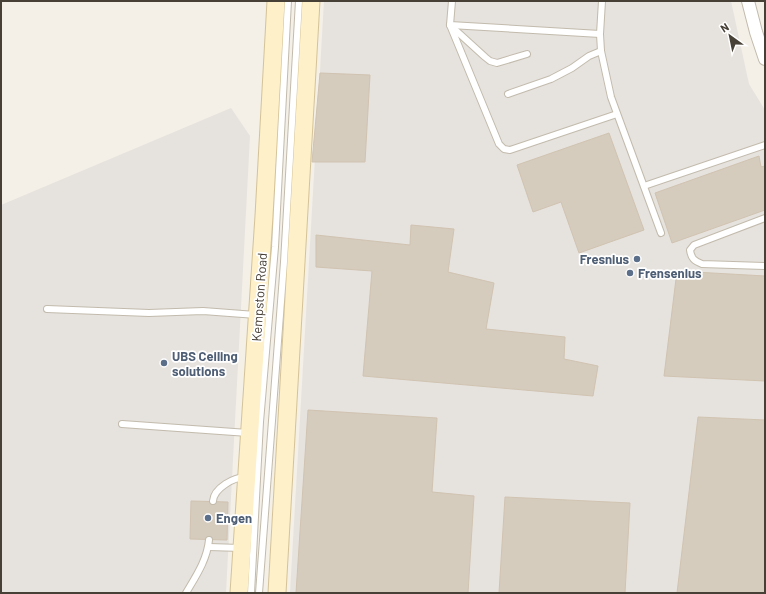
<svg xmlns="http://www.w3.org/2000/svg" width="766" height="594" font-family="Barlow,sans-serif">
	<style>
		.industrial { fill: #e6e2dd }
		.building { fill: #d6ccbd; stroke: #d0c3b1 }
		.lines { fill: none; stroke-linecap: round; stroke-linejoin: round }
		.lane-casing { stroke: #c2bbad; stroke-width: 8 }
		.street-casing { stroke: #c2bbad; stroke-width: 14 }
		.secondary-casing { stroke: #d4c398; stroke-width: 19 }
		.lane { stroke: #fff; stroke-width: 6 }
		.street { stroke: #fff; stroke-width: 12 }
		.secondary { stroke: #fef0c8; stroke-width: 17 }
		.service-dot { fill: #5c6f8a; stroke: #fff; stroke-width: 1.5 }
		.labels { text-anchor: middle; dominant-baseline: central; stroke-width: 3.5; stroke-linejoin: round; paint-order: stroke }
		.service-label { font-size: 13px; font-weight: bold; fill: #4e5e75; stroke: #fff; text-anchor: start }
		.street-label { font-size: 13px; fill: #474037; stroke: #fff }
	</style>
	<rect width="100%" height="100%" fill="#f4f0e8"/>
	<g class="industrial">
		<polygon points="324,1 731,1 749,84 765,110 765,593 290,593"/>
		<polygon points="231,108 250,136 226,593 1,593 1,205"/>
	</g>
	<g class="building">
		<polygon points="320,73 370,75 365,162 312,162"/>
		<polygon points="609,133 644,230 579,253 561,202 533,212 517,165"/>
		<polygon points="759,156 761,167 765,166 765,210 672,243 655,193"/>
		<polygon points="411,225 454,229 448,272 494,283 486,329 565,337 564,359 598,366 593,396 363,376 372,271 316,267 316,235 410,245"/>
		<polygon points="677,271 765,276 765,381 664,376"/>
		<polygon points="308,410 437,418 432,492 474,496 468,593 296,593"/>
		<polygon points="698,417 765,420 765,593 677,593"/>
		<polygon points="505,497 630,503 625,593 499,593"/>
		<polygon points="191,501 228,502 227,540 190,539"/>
	</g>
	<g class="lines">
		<g class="lane-casing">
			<g id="lane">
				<polyline points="452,1 450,25 600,34"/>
				<polyline points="602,1 600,34 601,51 611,97 661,233"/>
				<polyline points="450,25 499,144 504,149 510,150 617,114"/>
				<polyline points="451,26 485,57 490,61 497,63 527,54"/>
				<polyline points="508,94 551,79 572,68 589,56 601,51"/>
				<polyline points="644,186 765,145"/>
				<path d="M765 218 694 245 690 250C691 258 694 261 702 264L765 266"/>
				<polyline points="47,309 149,313 203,311 257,315"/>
				<polyline points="122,424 248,433"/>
				<path d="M213 501C214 488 234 477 246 477"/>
				<polyline points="209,547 241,548"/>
				<path d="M186 593C196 576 207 560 209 540"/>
				<polyline points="251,593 260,422 275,247 288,1"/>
				<polyline points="259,593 284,262 299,1"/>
			</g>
		</g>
		<g class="street-casing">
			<polyline id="street" points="748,1 756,32 765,59"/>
		</g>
		<g class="secondary-casing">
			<g id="secondary">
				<polyline points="239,593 264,216 276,1"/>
				<polyline points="277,593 311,1"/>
			</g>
		</g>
		<use href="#lane" class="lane"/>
		<use href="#street" class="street"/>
		<use href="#secondary" class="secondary"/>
	</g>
	<g class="service-dot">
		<circle cx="637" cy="259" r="4"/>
		<circle cx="630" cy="273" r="4"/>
		<circle cx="164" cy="363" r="4"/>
		<circle cx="208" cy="518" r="4"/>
	</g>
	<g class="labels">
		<g class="service-label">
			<text x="629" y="259" text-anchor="end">Fresnius</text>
			<text x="638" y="273">Frensenius</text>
			<text x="172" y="356">UBS Ceiling<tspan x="172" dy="15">solutions</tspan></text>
			<text x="216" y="518">Engen</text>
		</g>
		<g class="street-label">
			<text transform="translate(259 297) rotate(-86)">Kempston Road</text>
		</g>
	</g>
	<rect width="766" height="594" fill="none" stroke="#474037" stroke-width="4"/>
	<g transform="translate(730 36) rotate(327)" stroke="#ffffff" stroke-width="3" paint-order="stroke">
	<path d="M0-3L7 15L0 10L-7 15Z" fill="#474037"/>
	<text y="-6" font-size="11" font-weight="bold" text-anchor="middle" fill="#474037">N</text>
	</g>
</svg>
